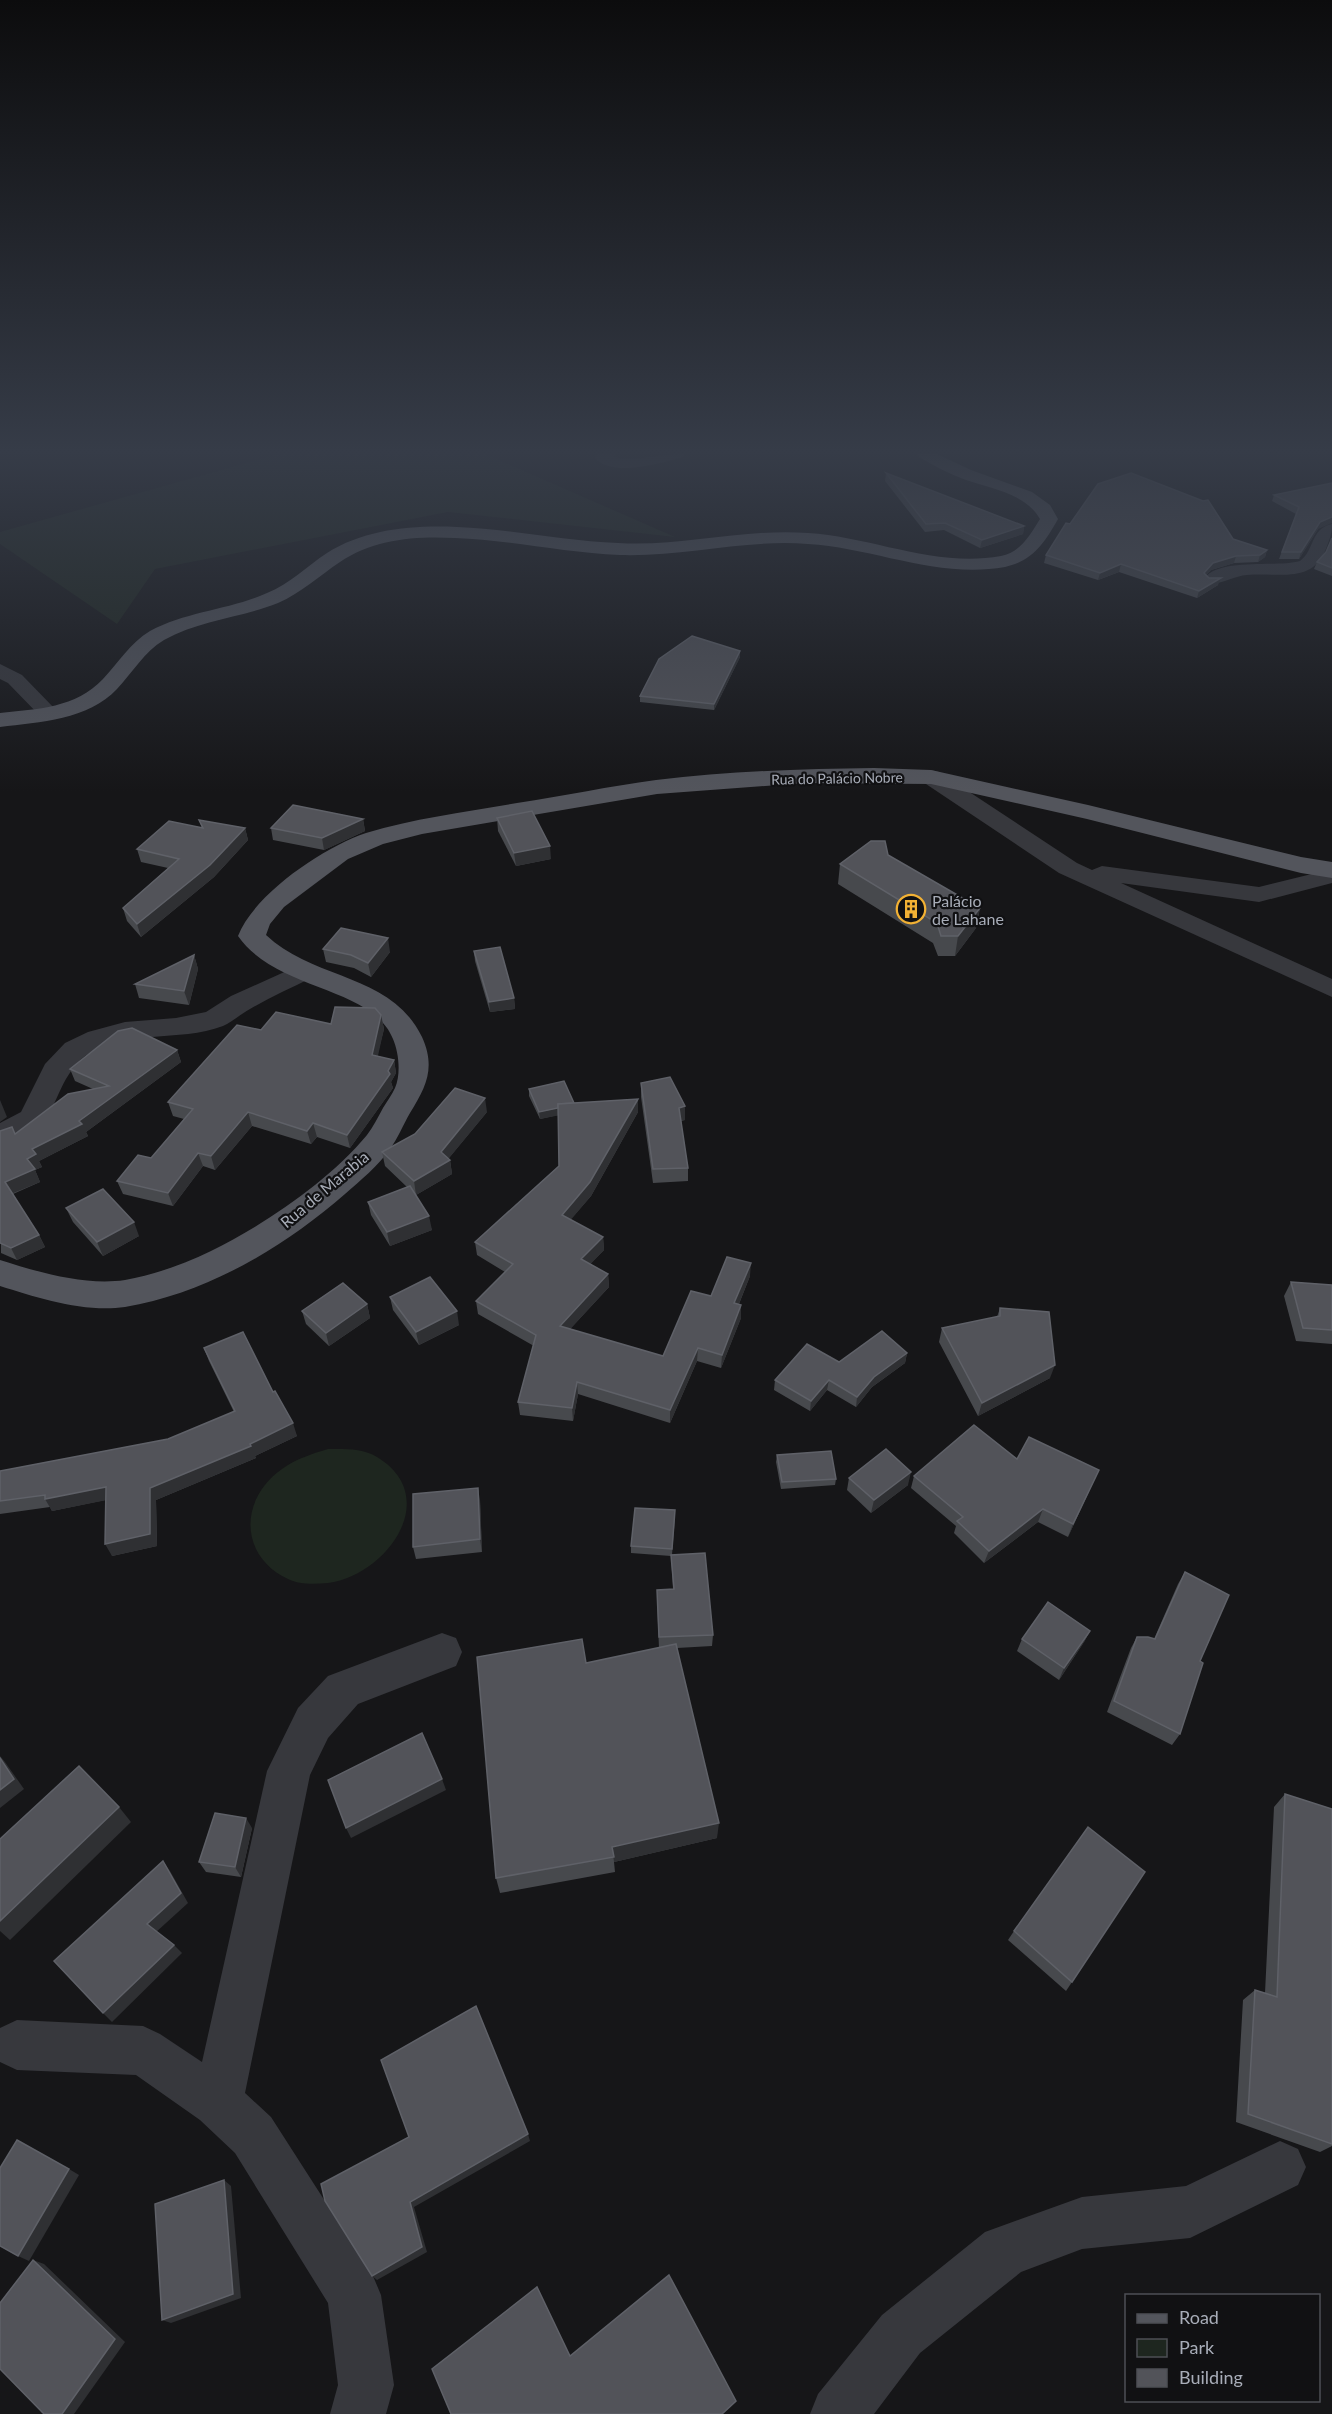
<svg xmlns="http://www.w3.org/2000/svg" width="1332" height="2414" font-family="Lato,sans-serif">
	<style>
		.green { fill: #1e261f }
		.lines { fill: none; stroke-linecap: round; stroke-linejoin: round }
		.street { fill: #37383d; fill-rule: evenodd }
		.primary { fill: #53555c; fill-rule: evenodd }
		.wall { fill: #47494d }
		.shaded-wall { fill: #2f3033 }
		.building { fill: #525359; stroke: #5f6168; stroke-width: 1.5 }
		.labels { text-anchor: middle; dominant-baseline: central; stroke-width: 4.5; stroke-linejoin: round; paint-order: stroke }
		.far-street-label { font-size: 14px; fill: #a8adb8; stroke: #111113 }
		.poi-label { font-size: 16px; fill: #a8adb8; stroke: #111113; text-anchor: start }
		.street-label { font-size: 16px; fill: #a8adb8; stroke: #111113 }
	</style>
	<rect width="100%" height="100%" fill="#161618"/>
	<g class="green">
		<polygon points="278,454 485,454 675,537 448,512 155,569 117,624 0,544 0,532"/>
		<path d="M328 1449C344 1449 363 1448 377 1457 443 1497 387 1575 328 1583 315 1584 300 1585 288 1579 239 1556 239 1499 282 1469 296 1459 311 1454 328 1449Z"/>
	</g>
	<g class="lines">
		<g class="street">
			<path d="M598 454H616L614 457C635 462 662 453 685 454L683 457C661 463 612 478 595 458Z"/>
			<path d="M1332 524C1332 533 1330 538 1327 546 1314 585 1279 572 1247 575 1233 576 1220 586 1207 583L1204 579C1219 557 1276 568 1300 561 1315 550 1310 529 1332 524Z"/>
			<polygon points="0,664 22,675 55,709 59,713 55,717 48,719 41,717 8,683 0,679"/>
			<polygon points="931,770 939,772 1077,863 1092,870 1102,866 1259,887 1332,869 1332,883 1259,902 1121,883 1332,979 1332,997 1059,873 923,782 920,777 923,772"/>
			<path d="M302 964 311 966 315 972 311 978C291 988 270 997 250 1009 241 1014 232 1022 223 1026 179 1043 124 1028 85 1056 63 1073 57 1103 43 1126L0 1145V1123L21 1112 45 1064 65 1043 88 1032 125 1022 176 1018 206 1012 231 996Z"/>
			<polygon points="442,1633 456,1638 462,1652 456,1666 358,1704 328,1738 310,1775 245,2093 271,2117 373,2276 381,2295 394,2385 386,2414 330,2414 338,2385 328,2303 235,2153 200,2120 136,2075 17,2070 0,2062 0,2028 17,2020 143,2026 160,2034 202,2062 267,1771 298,1708 328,1676"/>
			<polygon points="1280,2141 1298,2149 1306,2167 1298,2185 1190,2238 1082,2249 1021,2272 920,2353 874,2414 810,2414 818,2394 882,2315 985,2232 1082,2197 1186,2186"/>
		</g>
		<g class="primary">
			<path d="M917 454H937L971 470 1032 492 1050 505 1058 519C1045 542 1033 561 1005 567 938 579 874 548 808 544 745 539 683 557 620 555 565 553 510 540 455 538 415 536 374 539 340 562 319 576 301 593 278 603 241 618 200 620 164 640 144 652 133 672 117 689 88 720 40 722 0 727V713C37 709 76 708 103 679 119 662 130 643 150 631 187 611 229 610 267 593 290 584 307 566 327 553 365 529 413 525 457 527 511 529 564 541 618 543 681 547 744 528 808 533 872 537 936 568 1001 556 1021 552 1030 535 1040 519 1025 493 992 489 966 480 950 474 934 466 919 457Z"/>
			<path d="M874 768 931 770 1088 805 1301 857 1332 862V878L1301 873 1087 819 931 784 804 783 657 794 422 834 383 844 348 859 284 907 270 924 266 935C315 981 391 973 422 1037 436 1068 426 1087 410 1113 403 1125 398 1138 390 1149 378 1166 361 1180 345 1194 283 1248 207 1293 125 1307 85 1313 38 1298 0 1286V1260C38 1272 85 1286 125 1280 154 1275 184 1264 211 1251 264 1225 329 1181 367 1135 373 1127 378 1117 383 1108 387 1101 392 1095 395 1088 401 1074 399 1053 393 1039 372 986 276 991 238 936 254 894 324 847 366 833 415 818 467 812 517 803 564 796 610 786 656 780 728 771 802 769 874 768Z"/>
		</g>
	</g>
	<g class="wall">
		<polygon points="886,473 1024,526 1023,534 980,548 944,530 925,532 885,481"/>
		<polygon points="1332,483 1318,529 1299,559 1279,559 1296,514 1272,501 1274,495"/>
		<polygon points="1332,538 1332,576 1314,569 1317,562 1326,552"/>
		<polygon points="1233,539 1267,550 1265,557 1258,562 1234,563 1211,570 1206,575 1218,585 1197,598 1119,572 1098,580 1044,563 1046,555"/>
		<polygon points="740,651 740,657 714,710 640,702 640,696"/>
		<polygon points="497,818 551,859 516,866 498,831"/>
		<polygon points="363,819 365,831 324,850 273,840 271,828"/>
		<polygon points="199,820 245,828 248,840 214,877 141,937 127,921 123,908 168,868 141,862 137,849 202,828"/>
		<polygon points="888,855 980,908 976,928 955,956 938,956 933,943 838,884 840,864"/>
		<polygon points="323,949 390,952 371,977 354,968 326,962"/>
		<polygon points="474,951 514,998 515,1009 490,1012 475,961"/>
		<polygon points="194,955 198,969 189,1005 139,998 135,984"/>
		<polygon points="381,1015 384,1029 377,1056 394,1060 396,1073 391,1082 393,1088 350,1148 317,1137 311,1144 252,1126 215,1170 203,1166 173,1206 123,1194 117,1181 151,1158 184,1119 173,1116 168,1102 331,1024"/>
		<polygon points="177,1050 181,1062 86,1132 88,1136 39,1161 42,1167 35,1170 40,1182 13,1194 39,1235 45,1247 17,1260 1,1253 0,1131 15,1134 93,1089 75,1081 70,1069"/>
		<polygon points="641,1083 685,1106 685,1120 681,1121 688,1168 688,1181 653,1183 641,1097"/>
		<polygon points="529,1089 574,1103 638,1099 638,1112 591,1196 570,1220 603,1237 604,1250 590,1264 608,1274 609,1287 570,1329 663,1356 711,1296 750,1276 739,1304 741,1318 721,1368 697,1361 670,1423 578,1394 573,1421 520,1415 518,1402 534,1346 478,1314 476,1301 505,1272 477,1255 475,1242 559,1166 558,1115 540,1119 529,1096"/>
		<polygon points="487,1112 448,1159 450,1160 452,1174 416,1195 432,1230 390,1246 371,1215 368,1202 407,1187 385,1166 382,1152"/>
		<polygon points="66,1208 139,1236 103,1256 73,1222"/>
		<polygon points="1291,1282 1332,1285 1332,1344 1296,1341 1284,1296"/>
		<polygon points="390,1297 459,1325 419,1345 393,1310"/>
		<polygon points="367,1304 370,1318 329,1346 306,1324 302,1311"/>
		<polygon points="1000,1308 1050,1378 978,1416 939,1342 942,1328 997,1317"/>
		<polygon points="204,1348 273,1392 297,1436 255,1456 256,1458 156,1500 157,1546 112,1556 105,1500 52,1511 50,1507 0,1514 0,1471 168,1439 234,1412 209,1361"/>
		<polygon points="907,1353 905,1363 872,1387 856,1407 827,1390 810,1411 774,1390 775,1380 839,1362"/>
		<polygon points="777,1455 836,1479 835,1485 781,1489 776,1462"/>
		<polygon points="1017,1459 1099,1470 1068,1537 1038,1522 984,1563 954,1533 956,1526 911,1488 914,1476"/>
		<polygon points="849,1478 908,1485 871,1513 847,1490"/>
		<polygon points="480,1500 482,1552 416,1559 413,1547"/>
		<polygon points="675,1517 672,1555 713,1635 712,1646 677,1648 717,1838 614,1862 615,1872 500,1893 496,1878 586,1663 659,1648 657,1602 673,1589 671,1556 631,1553 631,1546"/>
		<polygon points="1185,1572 1200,1661 1180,1734 1172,1745 1107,1712 1131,1648 1137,1637 1154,1639 1178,1584"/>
		<polygon points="1090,1631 1084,1642 1059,1680 1017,1651 1022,1639"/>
		<polygon points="1285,1794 1332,1809 1332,2146 1320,2152 1236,2122 1243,2000 1255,1990 1265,1993 1274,1807"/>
		<polygon points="252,1828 241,1877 206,1872 199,1862"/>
		<polygon points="1014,1931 1072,1982 1066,1991 1008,1940"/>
	</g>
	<g class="shaded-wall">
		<polygon points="1332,517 1332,523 1318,529 1299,559 1301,552 1320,522"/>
		<polygon points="1024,526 1023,534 980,548 982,540"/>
		<polygon points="1267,550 1265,557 1258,562 1260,555"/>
		<polygon points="1236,556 1234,563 1211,570 1202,580 1204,573 1213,563"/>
		<polygon points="1121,564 1119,572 1098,580 1100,573"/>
		<polygon points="1221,578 1218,585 1197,598 1199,591"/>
		<polygon points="740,651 740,657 714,710 714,704"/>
		<polygon points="363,819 365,831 324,850 322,838"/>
		<polygon points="245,828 248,840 214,877 141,937 137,924"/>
		<polygon points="550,846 551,859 516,866 514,853"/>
		<polygon points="980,908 976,928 955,956 958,936"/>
		<polygon points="388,938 390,952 371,977 368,963"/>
		<polygon points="194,955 198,969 189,1005 184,991"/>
		<polygon points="514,998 515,1009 490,1012 489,1002"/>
		<polygon points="381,1015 384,1029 375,1069 372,1055"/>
		<polygon points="177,1050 181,1062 86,1132 88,1136 39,1161 42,1167 35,1170 40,1182 11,1194 5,1182 32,1149 79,1121"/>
		<polygon points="394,1060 396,1073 391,1082 393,1088 350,1148 347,1135 388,1071"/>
		<polygon points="485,1098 487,1112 445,1163 450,1160 452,1174 416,1195 414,1181 441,1152"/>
		<polygon points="638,1099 638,1112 591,1196 563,1229 562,1215"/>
		<polygon points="0,1100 7,1117 0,1122"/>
		<polygon points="575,1105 576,1112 540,1119 539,1112"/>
		<polygon points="685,1106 685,1120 679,1121 679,1108"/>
		<polygon points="248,1112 252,1126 215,1170 211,1156"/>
		<polygon points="313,1123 317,1137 311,1144 307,1131"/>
		<polygon points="198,1153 203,1166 173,1206 168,1193"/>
		<polygon points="429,1216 432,1230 390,1246 387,1232"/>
		<polygon points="134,1222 139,1236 103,1256 97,1242"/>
		<polygon points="39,1235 45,1247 17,1260 11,1248"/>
		<polygon points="603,1237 604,1250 582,1273 581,1259"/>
		<polygon points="751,1263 750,1276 734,1316 734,1303"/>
		<polygon points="608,1274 609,1287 561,1339 560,1326"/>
		<polygon points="367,1304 370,1318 329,1346 326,1333"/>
		<polygon points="741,1305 741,1318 721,1368 722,1355"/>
		<polygon points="457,1311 459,1325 419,1345 416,1332"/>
		<polygon points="698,1348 697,1361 670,1423 670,1410"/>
		<polygon points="907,1353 905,1363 872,1387 856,1407 857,1397 874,1377"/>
		<polygon points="1055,1365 1050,1378 978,1416 982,1403"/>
		<polygon points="829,1380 827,1390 810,1411 811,1401"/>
		<polygon points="577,1382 578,1394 573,1421 572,1408"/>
		<polygon points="293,1423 297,1436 255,1456 256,1458 156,1500 157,1546 112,1556 105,1544 150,1488 250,1444"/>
		<polygon points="1099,1470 1093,1482 1068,1537 1073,1524"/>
		<polygon points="911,1472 908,1485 871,1513 874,1500"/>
		<polygon points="106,1487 112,1499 52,1511 45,1499"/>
		<polygon points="478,1488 480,1500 482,1552 480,1539"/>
		<polygon points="1043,1509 1038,1522 984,1563 989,1551"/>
		<polygon points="1090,1631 1084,1642 1059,1680 1064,1668"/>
		<polygon points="0,1756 5,1762 24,1789 0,1808"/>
		<polygon points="442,1779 446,1790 351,1838 346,1828"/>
		<polygon points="119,1807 131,1822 10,1940 0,1931 0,1921"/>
		<polygon points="246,1818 252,1828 241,1877 235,1867"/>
		<polygon points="719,1823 717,1838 614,1862 612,1847"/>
		<polygon points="163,1861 170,1871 188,1903 155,1933 147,1924"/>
		<polygon points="174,1945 182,1953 112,2022 103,2013"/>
		<polygon points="528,2134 530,2141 414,2207 427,2252 377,2280 372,2276 410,2202"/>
		<polygon points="69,2169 79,2175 29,2261 18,2256"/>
		<polygon points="224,2180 231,2186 241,2298 171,2323 162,2320"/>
		<polygon points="33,2260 44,2264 125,2342 74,2414 62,2414"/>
	</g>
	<g class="building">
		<polygon points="886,473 1024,526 982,540 945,523 926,524"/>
		<polygon points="1131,473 1203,501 1208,500 1233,539 1267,550 1260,555 1236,556 1213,563 1204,573 1209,578 1221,578 1199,591 1121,564 1100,573 1046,555 1066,523 1070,524 1098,484"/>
		<polygon points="1332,483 1332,517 1320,522 1301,552 1282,552 1299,507 1274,495"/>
		<polygon points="1332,538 1332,568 1317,562 1326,552"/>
		<polygon points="692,636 740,651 714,704 640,696 659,659"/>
		<polygon points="293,805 363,819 322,838 271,828"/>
		<polygon points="532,811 550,846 514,853 497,818"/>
		<polygon points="199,820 245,828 210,865 137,924 123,908 179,859 137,849 169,821 203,828"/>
		<polygon points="871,841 885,841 888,855 980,908 958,936 941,936 937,923 840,864"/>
		<polygon points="341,928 388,938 368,963 351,955 323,949"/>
		<polygon points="500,947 514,998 489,1002 474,951"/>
		<polygon points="194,955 184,991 135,984"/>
		<polygon points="335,1007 375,1008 381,1015 372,1055 394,1060 388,1071 390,1074 347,1135 313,1123 307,1131 248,1112 211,1156 198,1153 168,1193 117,1181 138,1155 151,1158 193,1109 168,1102 237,1025 261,1030 276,1012 331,1024"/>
		<polygon points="132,1028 177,1050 79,1121 82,1124 32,1149 36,1154 27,1159 35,1169 5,1182 39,1235 11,1248 0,1243 0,1131 12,1127 15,1134 68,1094 109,1086 70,1069 118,1031"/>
		<polygon points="670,1077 685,1106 679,1108 688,1168 653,1169 641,1083"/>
		<polygon points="564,1081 574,1103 558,1104 558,1108 539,1112 529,1089"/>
		<polygon points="455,1088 485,1098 441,1152 450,1160 414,1181 382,1152 415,1134"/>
		<polygon points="638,1099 590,1182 562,1215 603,1237 581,1259 608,1274 560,1326 663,1356 691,1291 711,1296 727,1257 751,1263 734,1303 741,1305 722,1355 698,1348 670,1410 577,1382 572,1408 518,1402 536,1335 476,1301 513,1264 475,1242 559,1166 558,1104"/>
		<polygon points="410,1186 429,1216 387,1232 368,1202"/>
		<polygon points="103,1189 134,1222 97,1242 66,1208"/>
		<polygon points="430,1277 457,1311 416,1332 390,1297"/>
		<polygon points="1291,1282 1332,1285 1332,1330 1303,1328"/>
		<polygon points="343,1283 367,1304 326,1333 302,1311"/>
		<polygon points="1000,1308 1049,1312 1055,1365 982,1403 942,1328 1000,1316"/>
		<polygon points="882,1331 907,1353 874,1377 857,1397 829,1380 811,1401 775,1380 807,1344 839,1362"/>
		<polygon points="243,1332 273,1392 275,1391 293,1423 250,1444 251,1446 150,1488 150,1534 105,1544 106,1487 45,1499 45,1495 0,1501 0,1471 168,1439 235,1411 204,1348"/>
		<polygon points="974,1425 1017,1459 1029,1437 1099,1470 1073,1524 1043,1509 989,1551 957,1521 963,1517 914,1476"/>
		<polygon points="886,1449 911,1472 874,1500 849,1478"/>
		<polygon points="831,1451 836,1479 782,1482 777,1455"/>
		<polygon points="478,1488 480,1539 413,1547 413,1494"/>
		<polygon points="635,1508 675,1510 672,1549 631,1546"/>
		<polygon points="705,1553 713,1635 659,1637 657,1590 674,1589 671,1555"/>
		<polygon points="1185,1572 1229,1595 1200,1661 1203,1663 1180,1734 1114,1701 1137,1637 1148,1637 1155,1639"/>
		<polygon points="1048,1602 1090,1631 1064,1668 1022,1639"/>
		<polygon points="582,1639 586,1663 676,1644 719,1823 612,1847 614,1857 496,1878 477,1657"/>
		<polygon points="422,1733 442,1779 346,1828 328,1780"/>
		<polygon points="0,1758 14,1779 0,1790"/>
		<polygon points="79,1766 119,1807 0,1921 0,1839"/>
		<polygon points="1285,1794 1332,1809 1332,2144 1248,2114 1255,1990 1277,1997"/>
		<polygon points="215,1813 246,1818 235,1867 199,1862"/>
		<polygon points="1088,1827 1145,1872 1072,1982 1014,1931"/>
		<polygon points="163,1861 181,1893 147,1924 174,1945 103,2013 54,1961"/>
		<polygon points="476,2006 528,2134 410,2202 422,2247 372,2276 325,2201 321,2184 409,2137 381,2060"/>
		<polygon points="17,2140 69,2169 18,2256 0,2246 0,2168"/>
		<polygon points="224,2180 233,2294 162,2320 155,2204"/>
		<polygon points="33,2260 115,2339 62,2414 44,2414 0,2369 0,2303"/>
		<polygon points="669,2275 736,2401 722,2414 451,2414 432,2369 537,2287 570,2356"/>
	</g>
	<linearGradient id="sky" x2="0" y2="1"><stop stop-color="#0c0c0d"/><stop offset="0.57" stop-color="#363c48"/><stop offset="1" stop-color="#363c48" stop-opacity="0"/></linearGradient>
	<rect width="1332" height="792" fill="url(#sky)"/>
	<defs>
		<g id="building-ring" transform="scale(1.5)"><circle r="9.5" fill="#111113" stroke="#f2b134" stroke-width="1.5"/><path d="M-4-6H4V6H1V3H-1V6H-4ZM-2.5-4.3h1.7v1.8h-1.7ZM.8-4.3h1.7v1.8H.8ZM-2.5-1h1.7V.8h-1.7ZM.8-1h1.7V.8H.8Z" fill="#f2b134"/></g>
	</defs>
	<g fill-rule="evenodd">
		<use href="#building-ring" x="911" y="909"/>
	</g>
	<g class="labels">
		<g class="far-street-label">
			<text transform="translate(837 778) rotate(-1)">Rua do Palácio Nobre</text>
		</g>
		<g class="poi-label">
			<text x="932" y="900">Palácio<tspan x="932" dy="18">de Lahane</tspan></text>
		</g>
		<g class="street-label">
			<text transform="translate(324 1189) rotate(-40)">Rua de Marabia</text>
		</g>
	</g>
	<rect x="1125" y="2294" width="195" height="108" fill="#111113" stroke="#4d4f55" stroke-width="1.5"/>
	<rect x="1137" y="2314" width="30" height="9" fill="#53555c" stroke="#4d4f55" stroke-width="1.5"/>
	<text x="1179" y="2324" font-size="18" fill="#a8adb8">Road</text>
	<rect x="1137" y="2339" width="30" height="18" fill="#1e261f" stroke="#4d4f55" stroke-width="1.5"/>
	<text x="1179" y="2354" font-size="18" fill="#a8adb8">Park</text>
	<rect x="1137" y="2369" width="30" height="18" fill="#525359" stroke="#4d4f55" stroke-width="1.5"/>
	<text x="1179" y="2384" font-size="18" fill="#a8adb8">Building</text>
</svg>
